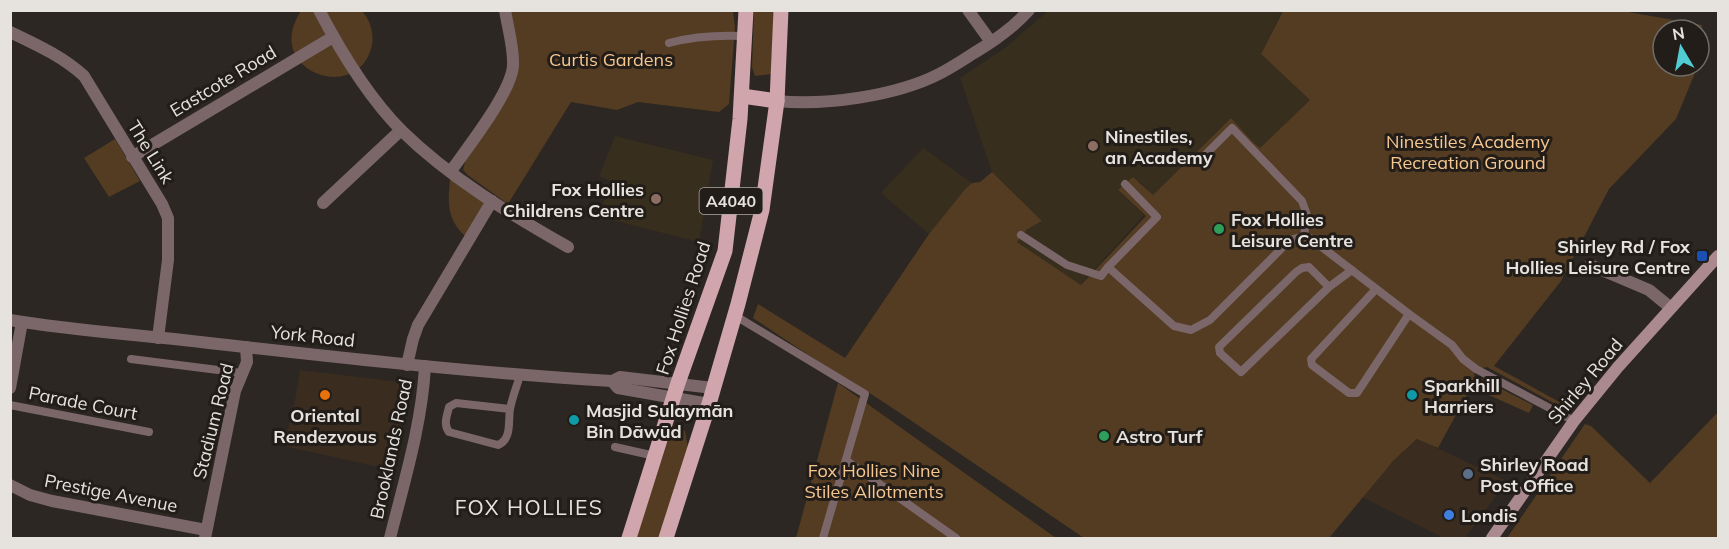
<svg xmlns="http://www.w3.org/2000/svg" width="1729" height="549" font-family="Mulish,sans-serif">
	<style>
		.commercial { fill: #3b2c20 }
		.education { fill: #372e1e }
		.green { fill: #533c22 }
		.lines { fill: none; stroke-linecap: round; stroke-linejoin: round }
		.lane { stroke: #7b676a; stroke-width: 8 }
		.street { stroke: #7b676a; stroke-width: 12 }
		.secondary { stroke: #ab8a8f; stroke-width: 12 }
		.primary { stroke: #d0a5ac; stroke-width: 15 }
		.education-dot { fill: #8d6e63; stroke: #221d18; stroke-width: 2 }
		.leisure-dot { fill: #2e9e5b; stroke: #221d18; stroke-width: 2 }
		.transit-dot { fill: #1a4fb4; stroke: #221d18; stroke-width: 2 }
		.food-dot { fill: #e8710a; stroke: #221d18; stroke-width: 2 }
		.culture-dot { fill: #0f9aa8; stroke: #221d18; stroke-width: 2 }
		.service-dot { fill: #5c6f8a; stroke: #221d18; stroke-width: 2 }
		.shop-dot { fill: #3f7fe0; stroke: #221d18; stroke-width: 2 }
		.labels { text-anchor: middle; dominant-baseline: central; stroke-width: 6; stroke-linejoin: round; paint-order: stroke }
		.shield { fill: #221d18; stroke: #aba8a3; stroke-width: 1.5 }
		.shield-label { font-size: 16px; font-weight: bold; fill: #e6e3df }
		.park-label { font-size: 18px; fill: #f7c790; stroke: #221d18 }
		.street-label { font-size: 18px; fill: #e6e3df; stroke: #221d18 }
		.poi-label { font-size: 18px; font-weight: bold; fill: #e6e3df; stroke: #221d18; text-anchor: start }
		.quarter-label { font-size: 21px; letter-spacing: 1.5px; fill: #e6e3df; stroke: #221d18 }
	</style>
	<rect width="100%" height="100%" fill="#2c2722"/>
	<g class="commercial">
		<polygon points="300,370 400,382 406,384 409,390 392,470 284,446 295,400"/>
		<polygon points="1418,439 1507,481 1465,538 1444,538 1362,497 1394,460"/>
	</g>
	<g class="education">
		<polygon points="1048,11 1282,11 1261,54 1310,100 1260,148 1254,143 1231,118 1153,195 1139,181 1125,184 1118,191 1144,215 1080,285 1016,241 1026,230 1042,221 992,172 960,78 1005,48"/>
		<polygon points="615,136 713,160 699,242 596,216 614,183 599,176"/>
		<polygon points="923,148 972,183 966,188 929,234 881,193"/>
	</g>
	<g class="green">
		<polygon points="1617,10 1702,25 1699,46 1699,30 1663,30 1663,66 1696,66 1695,73 1676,119 1609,189 1561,281 1494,366 1563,404 1561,407 1487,367 1476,369 1474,375 1533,405 1529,413 1471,387 1438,448 1417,439 1394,460 1329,538 1084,538 897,411 848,379 828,368 753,318 758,304 845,358 929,234 966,188 972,183 980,182 992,172 1042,221 1026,230 1017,242 1081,285 1146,216 1118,190 1133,177 1153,195 1231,118 1254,143 1260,148 1310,100 1261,54 1283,11"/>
		<path d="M301 11H362C370 20 374 32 372 45 359 106 261 71 301 11Z"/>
		<polygon points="511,11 733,11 735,27 729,104 719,112 638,102 617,110 571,102 508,204 469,176 463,170 466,158 509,93"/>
		<polygon points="754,11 774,11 771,74 755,76 752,67"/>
		<polygon points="115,139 140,181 109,197 84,158"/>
		<path d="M451 171 492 201 470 240C444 220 448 200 451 171Z"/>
		<polygon points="838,383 1056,538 796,538"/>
		<polygon points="1718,412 1718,538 1507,538 1585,424 1591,426 1650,483"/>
		<polygon points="675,427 679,427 685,431 688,448 660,538 636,538 672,429"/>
	</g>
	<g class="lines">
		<g class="lane">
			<path d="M669 43C694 36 719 35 745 36"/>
			<polyline points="1203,157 1232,128 1302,201 1307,215 1304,236"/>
			<polyline points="1125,184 1157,217 1108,267 1174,326 1191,330 1210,320 1290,240 1304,236 1310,238 1409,314 1452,345 1463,359 1476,369 1574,421"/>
			<polyline points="1021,235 1067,265 1101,276 1108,267"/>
			<polyline points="1329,287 1309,267 1302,268 1296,272 1219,347 1220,353 1241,372 1329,287 1352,270"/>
			<polyline points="1376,289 1311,359 1312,365 1349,393 1357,393 1409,314"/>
			<polyline points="734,315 865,394 823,538"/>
			<polyline points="131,359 242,373"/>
			<polyline points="10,405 149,432"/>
			<path d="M510 409 456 403 449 407C447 416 443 424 449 432L498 445C512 439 508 422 510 409 512 398 517 386 520 375"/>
			<polyline points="615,447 655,456"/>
			<polyline points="847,461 956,538"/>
		</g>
		<g class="street">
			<path d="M319 10C341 52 369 98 402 131 450 178 510 214 568 247"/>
			<polyline points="968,10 991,42"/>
			<path d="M10 32C37 45 62 56 84 76L162 204 168 218V260L158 338"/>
			<path d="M777 101C824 106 896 96 939 74 951 68 963 60 974 53 994 41 1014 27 1029 10"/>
			<polyline points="132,157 333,37"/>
			<path d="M451 171C467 148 511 93 513 66 514 48 508 29 505 10"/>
			<polyline points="323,203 401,130"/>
			<polyline points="1590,265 1649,290 1671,308"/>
			<path d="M10 320C76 331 143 335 209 343 343 358 477 373 612 381L620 377 713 388"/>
			<polyline points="407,365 413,339 418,325 492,201"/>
			<polyline points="612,381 618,388 709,404"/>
			<polyline points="10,388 22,322"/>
			<polyline points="10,485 30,495 52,501 206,530"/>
			<polyline points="205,538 235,391 247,362 246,347"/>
			<path d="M390 538C404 482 422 424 425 366"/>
		</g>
		<polyline class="secondary" points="1492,538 1574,421 1618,367 1718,256"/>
		<g class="primary">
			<polyline points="742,96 777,101"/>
			<polyline points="629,538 678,383 725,251 740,119 746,10"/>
			<polyline points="666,538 709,404 738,304 762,210 777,101 781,10"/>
		</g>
	</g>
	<g class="education-dot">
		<circle cx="1093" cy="146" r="6"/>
		<circle cx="656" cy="199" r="6"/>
	</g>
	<g class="leisure-dot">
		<circle cx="1219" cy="229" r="6"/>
		<circle cx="1104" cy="436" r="6"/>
	</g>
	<rect class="transit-dot" x="1696" y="250" width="12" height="12" rx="3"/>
	<circle class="food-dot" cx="325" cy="395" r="6"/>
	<g class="culture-dot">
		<circle cx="1412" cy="395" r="6"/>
		<circle cx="574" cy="420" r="6"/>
	</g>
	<circle class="service-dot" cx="1468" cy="474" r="6"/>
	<circle class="shop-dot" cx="1449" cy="515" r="6"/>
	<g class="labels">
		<rect class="shield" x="699.5" y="188" width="63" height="26" rx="4.5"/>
		<g class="shield-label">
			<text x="731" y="201">A4040</text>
		</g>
		<g class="park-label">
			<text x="611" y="59">Curtis Gardens</text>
			<text x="1468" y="141">Ninestiles Academy<tspan x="1468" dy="21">Recreation Ground</tspan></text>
			<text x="874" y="470">Fox Hollies Nine<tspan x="874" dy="21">Stiles Allotments</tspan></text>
		</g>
		<g class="street-label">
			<text transform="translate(223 81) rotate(-31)">Eastcote Road</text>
			<text transform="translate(151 152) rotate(58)">The Link</text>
			<text transform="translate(683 308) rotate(-72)">Fox Hollies Road</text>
			<text transform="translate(313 336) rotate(6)">York Road</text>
			<text transform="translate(1585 381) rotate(-50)">Shirley Road</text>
			<text transform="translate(83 403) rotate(11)">Parade Court</text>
			<text transform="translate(213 421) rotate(-76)">Stadium Road</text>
			<text transform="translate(391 449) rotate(-78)">Brooklands Road</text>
			<text transform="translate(111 493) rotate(11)">Prestige Avenue</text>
		</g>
		<g class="poi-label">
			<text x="1105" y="136">Ninestiles,<tspan x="1105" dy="21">an Academy</tspan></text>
			<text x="644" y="189" text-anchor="end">Fox Hollies<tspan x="644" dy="21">Childrens Centre</tspan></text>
			<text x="1231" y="219">Fox Hollies<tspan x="1231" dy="21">Leisure Centre</tspan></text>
			<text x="1690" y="246" text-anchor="end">Shirley Rd / Fox<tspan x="1690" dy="21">Hollies Leisure Centre</tspan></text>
			<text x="1424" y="385">Sparkhill<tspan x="1424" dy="21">Harriers</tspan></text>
			<text x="586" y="410">Masjid Sulaymān<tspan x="586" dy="21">Bin Dāwūd</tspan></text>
			<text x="325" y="415" text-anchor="middle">Oriental<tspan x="325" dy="21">Rendezvous</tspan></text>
			<text x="1116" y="436">Astro Turf</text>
			<text x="1480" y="464">Shirley Road<tspan x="1480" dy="21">Post Office</tspan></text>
			<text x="1461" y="515">Londis</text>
		</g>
		<g class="quarter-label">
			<text x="529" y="507">FOX HOLLIES</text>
		</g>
	</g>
	<rect width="1729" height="549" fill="none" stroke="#e6e3df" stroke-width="24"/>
	<g transform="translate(1681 48) rotate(350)"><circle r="28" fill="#221d18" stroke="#706c68" stroke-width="1.5"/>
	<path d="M0-4.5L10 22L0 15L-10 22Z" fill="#51ccd2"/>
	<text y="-9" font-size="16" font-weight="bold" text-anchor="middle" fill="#e6e3df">N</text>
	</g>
</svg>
